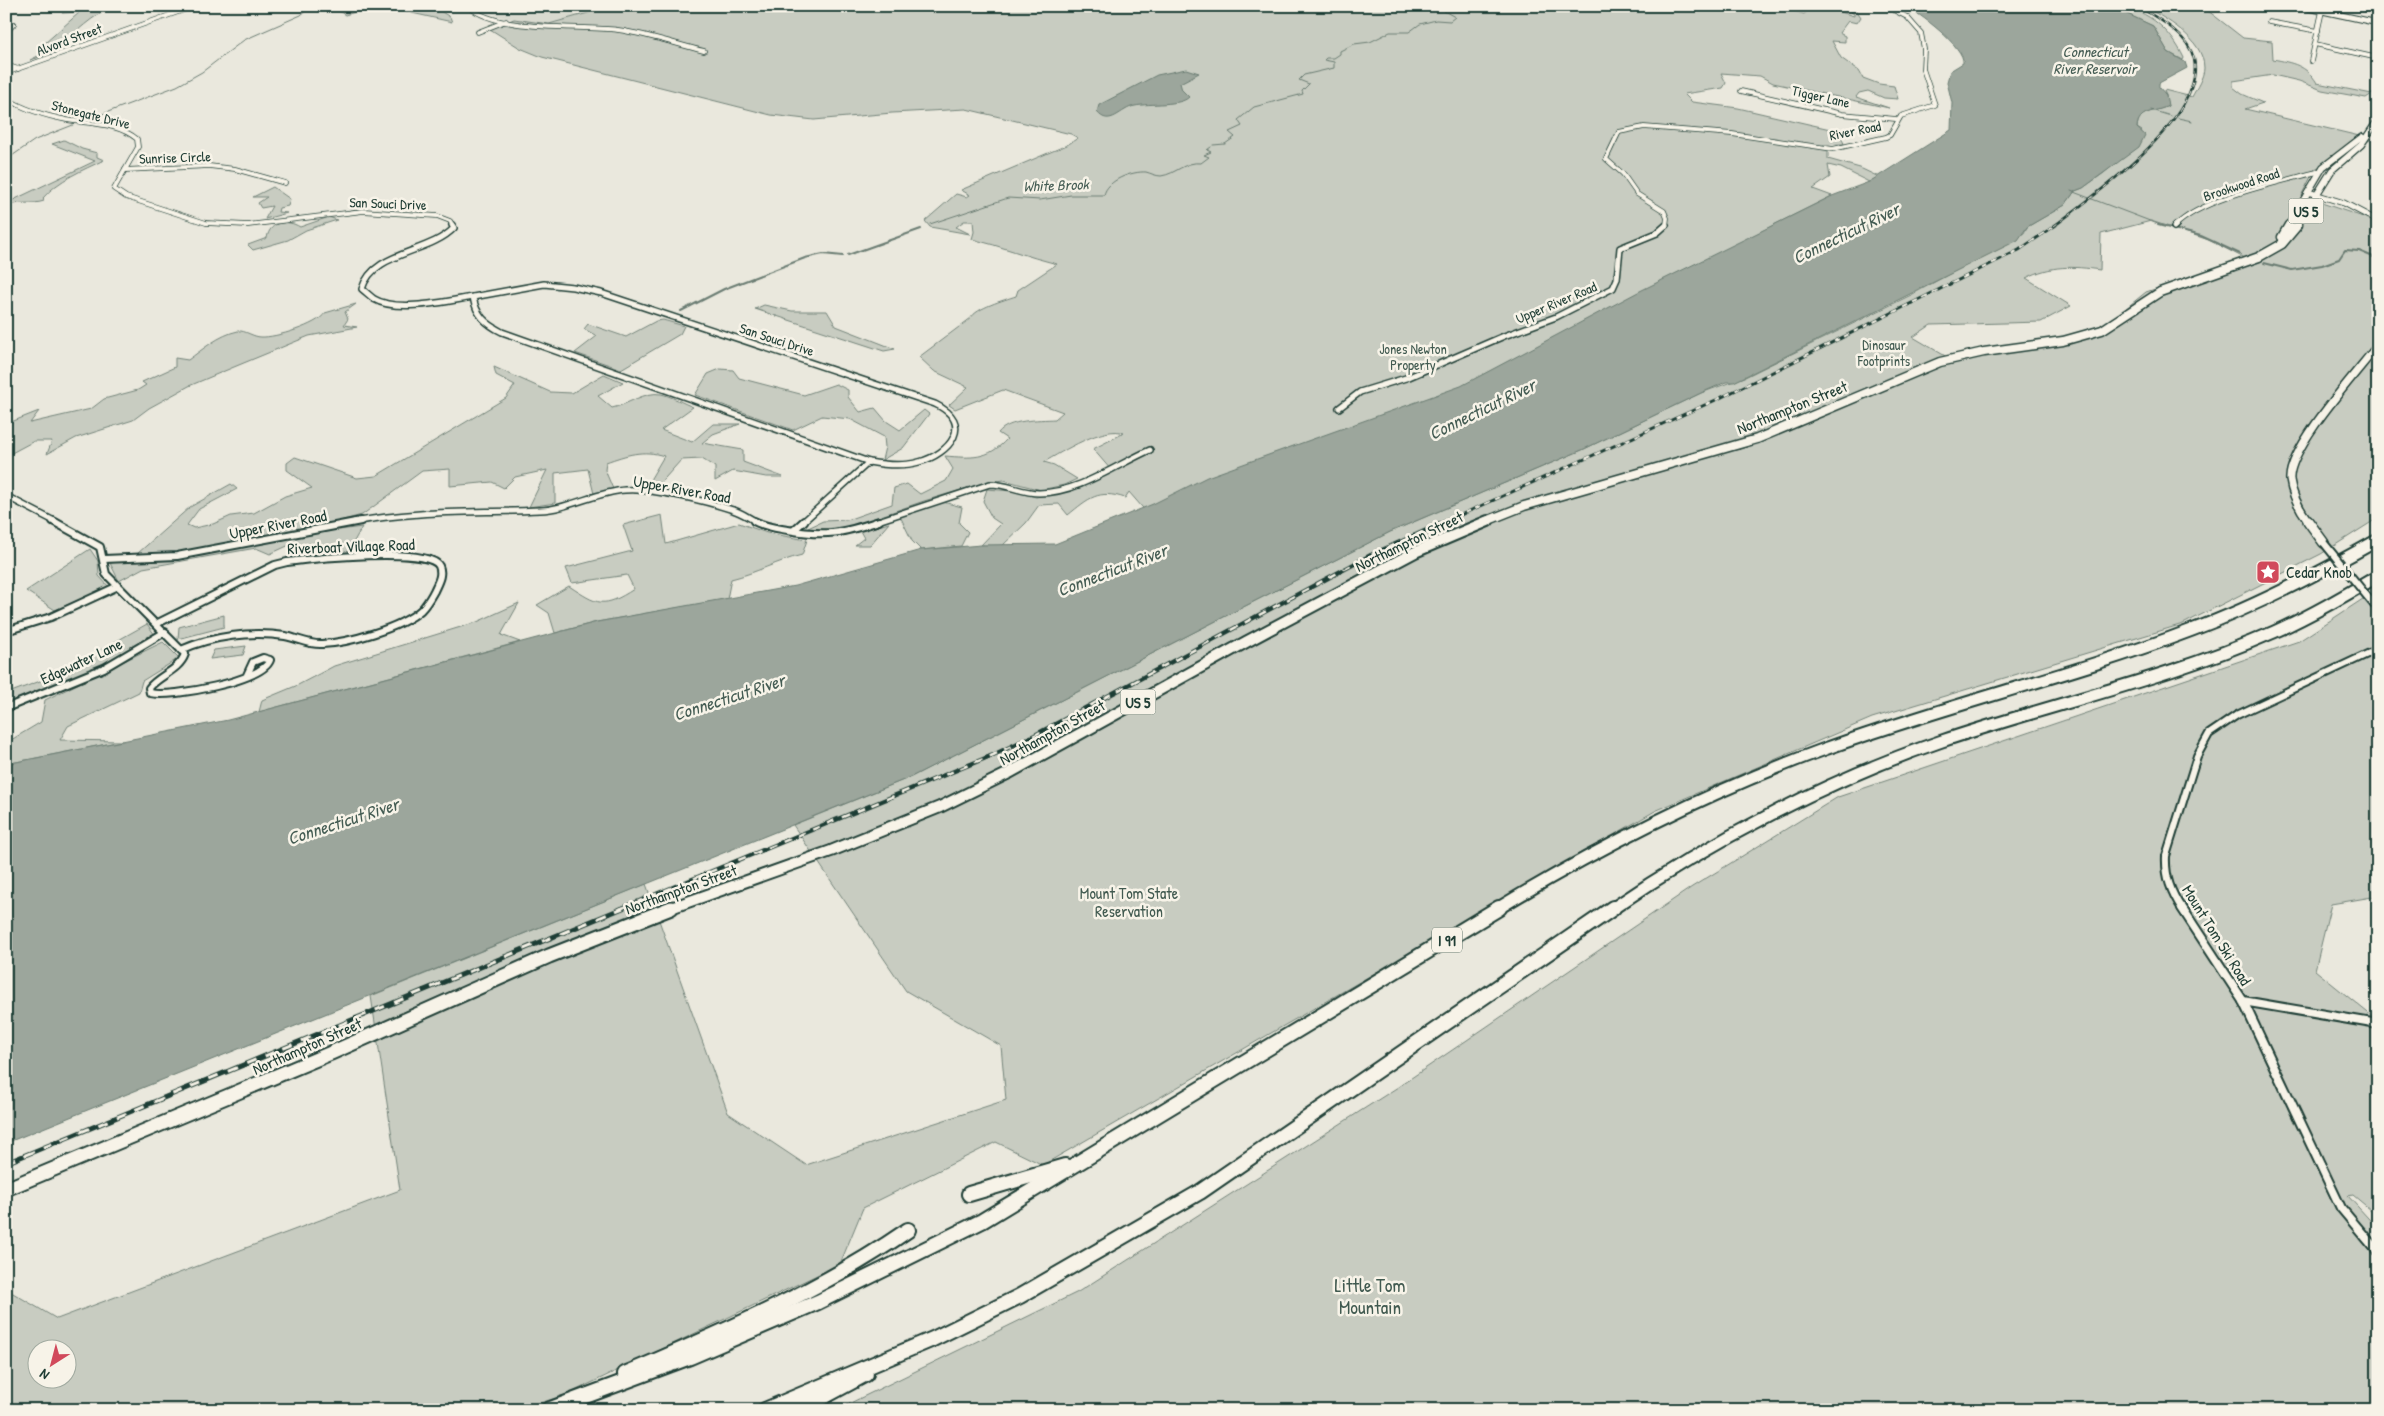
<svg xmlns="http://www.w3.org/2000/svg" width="2384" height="1416" font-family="'Patrick Hand',sans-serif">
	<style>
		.built { fill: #d9dacf }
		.green { fill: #c8ccc1; stroke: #74847a; fill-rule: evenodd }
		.water { fill: #9ca69c; stroke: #6a7c72 }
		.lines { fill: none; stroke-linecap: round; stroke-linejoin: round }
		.stream-far1 { stroke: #6a7c72; stroke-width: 1 }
		.stream { stroke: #6a7c72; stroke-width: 2 }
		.street-far3-casing { stroke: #1f3d34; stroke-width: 5.5 }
		.street-far2-casing { stroke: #1f3d34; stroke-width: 8 }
		.street-far1-casing { stroke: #1f3d34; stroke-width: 10 }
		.street-casing { stroke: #1f3d34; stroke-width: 12 }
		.secondary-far2-casing { stroke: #1f3d34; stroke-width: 7 }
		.secondary-far1-casing { stroke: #1f3d34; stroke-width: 10 }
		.secondary-casing { stroke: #1f3d34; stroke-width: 12 }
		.primary-far3-casing { stroke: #1f3d34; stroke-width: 8 }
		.primary-far2-casing { stroke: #1f3d34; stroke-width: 11 }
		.primary-far1-casing { stroke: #1f3d34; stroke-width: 14 }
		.primary-casing { stroke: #1f3d34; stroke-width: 17 }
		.highway-far1-casing { stroke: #1f3d34; stroke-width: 15 }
		.highway-casing { stroke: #1f3d34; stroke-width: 18 }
		.street-far3 { stroke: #f7f3e8; stroke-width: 4 }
		.street-far2 { stroke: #f7f3e8; stroke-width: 5 }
		.street-far1 { stroke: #f7f3e8; stroke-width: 6 }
		.street { stroke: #f7f3e8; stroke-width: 8 }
		.secondary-far2 { stroke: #f7f3e8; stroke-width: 5 }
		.secondary-far1 { stroke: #f7f3e8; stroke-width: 7 }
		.secondary { stroke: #f7f3e8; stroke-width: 9 }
		.primary-far3 { stroke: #f7f3e8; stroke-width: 5.5 }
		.primary-far2 { stroke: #f7f3e8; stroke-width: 8 }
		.primary-far1 { stroke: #f7f3e8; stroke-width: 10 }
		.primary { stroke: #f7f3e8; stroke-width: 13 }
		.highway-far1 { stroke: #f7f3e8; stroke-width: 11 }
		.highway { stroke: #f7f3e8; stroke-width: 14 }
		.rail-far3-casing { stroke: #1f3d34; stroke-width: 2.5 }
		.rail-far2-casing { stroke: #1f3d34; stroke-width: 3 }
		.rail-far1-casing { stroke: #1f3d34; stroke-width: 4.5 }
		.rail-casing { stroke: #1f3d34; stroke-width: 5 }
		.rail-far3 { stroke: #f7f3e8; stroke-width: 1; stroke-dasharray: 4.5; stroke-linecap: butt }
		.rail-far2 { stroke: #f7f3e8; stroke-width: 2; stroke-dasharray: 5.5; stroke-linecap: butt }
		.rail-far1 { stroke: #f7f3e8; stroke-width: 2.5; stroke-dasharray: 8; stroke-linecap: butt }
		.rail { stroke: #f7f3e8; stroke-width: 3; stroke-dasharray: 10; stroke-linecap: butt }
		.street-bridge-casing { stroke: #1f3d34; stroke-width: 10; stroke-linecap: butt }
		.street-bridge { stroke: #f7f3e8; stroke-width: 6 }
		.labels { text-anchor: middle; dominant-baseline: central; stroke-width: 5; stroke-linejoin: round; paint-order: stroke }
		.far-street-label { font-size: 14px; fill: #1f3d34; stroke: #f7f3e8 }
		.far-park-label { font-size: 14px; fill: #415a50; stroke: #f7f3e8 }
		.far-water-label { font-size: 15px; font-style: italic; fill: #445c53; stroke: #f7f3e8 }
		.shield { fill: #f7f3e8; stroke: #60746a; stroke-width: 1 }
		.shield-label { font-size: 15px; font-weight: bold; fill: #1f3d34 }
		.street-label { font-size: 16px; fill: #1f3d34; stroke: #f7f3e8 }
		.poi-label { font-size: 16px; fill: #1f3d34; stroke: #f7f3e8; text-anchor: start }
		.park-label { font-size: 16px; fill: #415a50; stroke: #f7f3e8 }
		.water-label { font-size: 18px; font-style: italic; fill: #445c53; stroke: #f7f3e8 }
		.near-park-label { font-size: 19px; fill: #415a50; stroke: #f7f3e8 }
	</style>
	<rect width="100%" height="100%" fill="#eae8dd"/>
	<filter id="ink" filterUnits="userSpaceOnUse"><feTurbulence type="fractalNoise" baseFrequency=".02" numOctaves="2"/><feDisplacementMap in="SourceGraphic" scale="10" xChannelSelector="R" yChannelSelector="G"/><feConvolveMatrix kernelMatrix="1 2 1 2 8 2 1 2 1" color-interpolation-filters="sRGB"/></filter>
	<g filter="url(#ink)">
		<polygon class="built" points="475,6 613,6 549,24 540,24 501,17"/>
		<g class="green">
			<path d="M115 6C90 16 78 32 57 47V52L30 60 40 55 45 43 80 12 62 13 66 8Z"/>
			<polygon points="340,6 432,6 450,17 452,22 403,11 372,7 345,15 336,9"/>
			<path d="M613 6H1203L1220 9 1230 6H1788L1789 10 1804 14 1811 9 1808 6H1820L1854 16V14L1844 7H1854L1861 17 1857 23 1848 21 1839 33 1845 36V42L1832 41 1841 58 1859 71 1863 78 1879 84 1894 86 1898 99 1884 98 1868 91 1859 93 1856 97 1889 108 1773 83 1760 76 1721 73 1726 83 1723 88 1684 94 1692 102 1738 108 1839 131 1844 144 1823 145 1828 152V159L1860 168 1879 177 1869 182 1841 168 1828 165 1830 177 1813 189 1832 196 1760 232 1438 411 1149 515 1129 492 1125 498C1098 489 1089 498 1068 515L1059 504 1039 505 1026 523 1002 546 981 545 1001 524 992 518 983 501 987 489 1012 491 1036 497 1079 487 1111 470 1093 449 1124 433C1104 425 1062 452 1044 462L1054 465 1077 479 1064 485 1041 490 1004 480 984 483 924 501 832 533H813L808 528 823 521 847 520 892 504 894 488 907 484 920 494 946 481 953 469 945 456C971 458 988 460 1007 439L998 433C1009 419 1038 420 1055 419L1063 412 1003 390 955 409 949 405 968 387 934 371 919 357 971 318C976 308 1004 300 1016 296L1018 290 1057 264C1028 257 1001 246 972 239L974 232 973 221H964L956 227 970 234 930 227 925 221 956 194 967 197 970 195 961 190 1067 145 1078 138 1071 134 966 109 892 113 814 120 771 115 542 57 520 48 490 29 514 19 549 24Z"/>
			<path d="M2110 6C2144 6 2170 28 2184 58L2183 60 2168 52 2153 26Z"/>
			<path d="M2142 6H2210L2207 10 2243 38 2272 41 2273 59C2293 63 2306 65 2317 83L2372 94 2366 98 2322 90 2299 81 2273 75 2233 81V87L2242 94 2263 103 2245 109 2372 139 2315 169 2301 196 2378 222V518L2321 554 2183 624 1872 718 1655 811 1043 1165 996 1142 863 1208 840 1264 568 1394 518 1410H6V1289L57 1319 400 1190 371 996 646 884 728 1113 806 1165 1006 1100 1001 1046 906 991 793 825 911 777 1390 532 1582 450 1701 393 1745 377 1911 295 2024 233 2027 227 2065 205 2075 191 2083 188 2104 173 2119 160 2142 131 2137 128C2138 109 2154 113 2168 106L2164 90 2192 97C2196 89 2204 77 2204 68 2204 39 2164 17 2142 6ZM2151 221 2209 240 2246 259 2146 292 2099 330 2031 347 1947 357 1913 337 1931 325 2041 322 2071 306 2026 278C2051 265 2073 266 2100 270L2101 234ZM38 1348H68V1378H38Z"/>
			<path d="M64 140 82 149 97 153V157L104 160C83 170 58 180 43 198L44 201C33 205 19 201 7 206L9 202 95 161 52 144Z"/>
			<polygon points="273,187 290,199 288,206 279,208 278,212 287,213 265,219 272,206 261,208 258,203 267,197 253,197"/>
			<path d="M329 217 337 220 306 230 288 240 253 250 248 245 267 238C270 221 287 219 300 227Z"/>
			<path d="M356 304 345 312 348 319 344 325 357 327 309 336 234 367 189 386 149 408 133 420 76 438 47 454 52 441H34L6 456V424L39 411 30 423 91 409 104 399 138 390 146 385 142 382 175 367V358L188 360C203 349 219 335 238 331 245 330 253 337 261 337 275 338 318 325 325 313Z"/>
			<polygon points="764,305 792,311 827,311 836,326 895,349 884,351 755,309"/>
			<polygon points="663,320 684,326 680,334 621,369 575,353 597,336 584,329 588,324 626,337 656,321"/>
			<path d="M494 367 550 392 572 393 604 374 623 382 598 396 612 408C627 405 645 391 661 394 671 396 683 403 693 407L661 430 692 442 713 424H740L713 434 702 443 743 450V462L783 477H766L733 471 715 481V467L702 459 681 460 657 487 647 485 664 456C643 449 626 455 606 462L605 470 613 489 594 494 588 469 555 473V503L529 507 547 470 515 477 504 488 492 482 450 486V469L422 471 362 515 332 523 339 530 362 527 347 554 291 553 296 542 270 554 256 548 143 568 119 581 110 563 129 561 190 507 231 484 237 489 199 509 187 525 194 528 213 524 231 516 254 513 285 496 312 488 287 470V463L295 457 357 478 376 476 506 398 515 385 496 375Z"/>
			<polygon points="720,369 733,370 739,378 804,395 836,384 848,390 848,397 860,412 875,408 886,421 900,430 924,410 929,414 903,448 882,460 885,447 884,437 850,419 822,416 793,430 695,395 708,374"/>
			<polygon points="943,502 962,507 959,523 968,532 961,546 921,550 912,541 900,516"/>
			<path d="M662 515 666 544 739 523 767 533 807 540 802 555C777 561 756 573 731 579L727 599 597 622 555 633 549 613 537 605 569 586C598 605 603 609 634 589L627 575 572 583 566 568 632 551 623 525Z"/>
			<polygon points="889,523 870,545 855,545 864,538 860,531"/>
			<polygon points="90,549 98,561 99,576 109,587 55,610 26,591"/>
			<polygon points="2378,589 2378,630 2372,637 2378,660 2378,896 2331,904 2315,970 2378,1021 2378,1216 2353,1195 2348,1196 2378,1229 2378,1410 836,1410 1078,1292 1398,1087 1692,887 1838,797 2299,641"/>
			<polygon points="519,603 501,635 520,642 259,712 262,700 298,685 334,666 477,622"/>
			<polygon points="224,615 224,627 178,639 179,627"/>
			<path d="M147 624 155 635C108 665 58 685 6 705V694L56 675Z"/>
			<polygon points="163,642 179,658 142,681 139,692 68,726 60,740 122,741 6,764 6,743 41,722 45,700"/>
			<polygon points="246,646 243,655 210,659 214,650"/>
		</g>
		<g class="water">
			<path d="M1905 6H2110L2153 26 2168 52 2185 62 2187 68 2159 83V87L2166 95 2168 106C2155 113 2138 109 2137 128L2145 135 2139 147 2083 188 2075 191 2065 205 2027 227 2018 240 1734 382H1726L1701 393 1582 450 1390 532 911 777 6 1143V764L228 720 597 622 795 586 921 550 981 545 1055 544 1153 504 1207 477 1461 386 1640 291 1832 196 1869 182 1951 130 1952 103 1947 82 1950 71 1963 63C1966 48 1918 12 1905 6Z"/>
			<path d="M1186 69 1199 73 1180 83 1182 90 1189 97C1181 106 1149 103 1135 106 1121 108 1110 128 1097 112L1099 105 1157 75Z"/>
		</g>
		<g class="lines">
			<g class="stream-far1">
				<polyline points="2151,110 2171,116"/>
				<polyline points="2178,118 2192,121"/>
				<polyline points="84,121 177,86 202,72 244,40 301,15 311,6"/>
				<polyline points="1213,145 1225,144 1235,137 1229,132 1242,126 1238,120 1254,107 1303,94 1302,91 1309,84 1299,80 1304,75 1334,68 1334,62 1324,60 1326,58 1334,58 1340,54 1340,51 1354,44 1370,42 1390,32 1409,32 1420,24 1436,20 1450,21 1455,17 1444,11 1451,7 1449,6"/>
				<polyline points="6,160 35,140 73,125"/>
				<polyline points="2071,191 2163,226"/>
				<path d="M930 224 1008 198 1040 200 1071 195H1104C1107 180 1132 171 1146 172 1150 173 1156 176 1161 176 1176 174 1185 161 1201 163L1209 157 1204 155 1211 152 1207 150 1211 147"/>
			</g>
			<g class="stream">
				<polyline points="2158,225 2201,236 2240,254"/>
				<polyline points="848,255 921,229"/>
				<polyline points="2264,263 2292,270 2322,265 2339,259 2345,250 2359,251 2378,259"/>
				<polyline points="681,311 724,289 805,258 823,254 843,256"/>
			</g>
			<g class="street-far3-casing">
				<g id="street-far3">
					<path d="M468 6C498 33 578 25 618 30 647 34 676 44 704 51"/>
					<polyline points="2269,22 2318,31"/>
					<polyline points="6,23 14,24 6,32"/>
					<polyline points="478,32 506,21"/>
					<polyline points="2315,44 2378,58"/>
					<polyline points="2311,61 2322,11"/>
					<polyline points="6,65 18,69"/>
					<polyline points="6,73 195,6"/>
					<polyline points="1741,91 1842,114 1896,119"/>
					<path d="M6 98C25 110 46 116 67 120 91 124 118 123 137 139L138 147 114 189 126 197 206 223 248 225 363 211 437 216 450 221 453 226"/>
					<polyline points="125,170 209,166 235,169 285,183"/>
					<polyline points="1666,226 1667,218 1664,211 1637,194 1623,174 1606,159 1619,132 1644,127 1732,134 1833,149 1886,137 1890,135 1901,116 1935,105 1923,69 1924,49 1921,33 1907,17 1886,6"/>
					<path d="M2175 226C2204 197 2279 183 2320 171"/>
				</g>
			</g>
			<g class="street-far2-casing">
				<g id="street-far2">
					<path d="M452 225 454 228C429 254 373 251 362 289 366 292 370 296 374 299 397 313 448 301 473 297"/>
					<polyline points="2174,227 2176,225"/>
					<path d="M544 284 573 287 601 293 935 404C975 423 950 454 919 462 902 467 885 465 869 462L502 332C486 324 476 315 473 297Z"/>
					<polyline points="1339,408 1360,392 1409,377 1504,336 1556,317 1613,288 1617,279 1620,248 1657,233 1666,225"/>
					<polyline points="6,496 56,522"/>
					<path d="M354 522C415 510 478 513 540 510 569 509 596 492 625 490 653 488 706 501 733 510 741 512 749 518 757 522"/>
					<polyline points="803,522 869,462"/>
					<path d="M875 522 990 484C1007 484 1022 493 1039 493 1078 493 1116 465 1150 450"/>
				</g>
			</g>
			<g class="street-far1-casing">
				<g id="street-far1">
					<path d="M53 521 100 547 106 574 185 654C179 671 159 675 149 688L150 693C171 698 263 681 270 660L263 658 253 662 247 675"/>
					<path d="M754 521C765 527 776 528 788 530 826 537 843 533 879 521"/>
					<polyline points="794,530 804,521"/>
					<polyline points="104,559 177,556 361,521"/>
					<path d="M156 624 275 565 287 562C310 559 429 546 439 566 443 575 437 584 434 591 430 598 427 604 421 610 401 628 348 643 322 644 309 645 297 638 285 636 251 631 212 636 181 650"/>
					<polyline points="6,631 51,617 116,587"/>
					<polyline points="6,708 104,668 165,632"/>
					<path d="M2182 909C2171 892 2165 877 2166 856L2197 756 2209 734 2237 715 2378 649"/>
				</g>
			</g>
			<g class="street-casing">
				<g id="street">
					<polyline points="2182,908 2243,1001 2341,1208 2378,1252"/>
					<polyline points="2243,1001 2378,1024"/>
				</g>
			</g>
			<g class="secondary-far2-casing">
				<g id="secondary-far2">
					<polyline points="2299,6 2378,23"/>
					<polyline points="2308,192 2344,203 2378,221"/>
				</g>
			</g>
			<g class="secondary-far1-casing">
				<path id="secondary-far1" d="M2309 522C2300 510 2292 494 2290 480 2287 449 2358 371 2378 345"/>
			</g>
			<g class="secondary-casing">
				<polyline id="secondary" points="2308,521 2324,543"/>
			</g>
			<g class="primary-far3-casing">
				<g id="primary-far3">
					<polyline points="2288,226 2323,167 2362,137"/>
					<polyline points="2297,226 2332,170 2361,145 2378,120"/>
				</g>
			</g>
			<g class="primary-far2-casing">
				<g id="primary-far2">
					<polyline points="2282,237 2289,225"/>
					<polyline points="1484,522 1524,506 1757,439 1940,362 1984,352 2063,341 2102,330 2160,292 2259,257 2282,244 2298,225"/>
				</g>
			</g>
			<g class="primary-far1-casing">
				<polyline id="primary-far1" points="668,909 831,851 940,807 1009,773 1246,642 1415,552 1488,521"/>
			</g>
			<g class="primary-casing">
				<polyline id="primary" points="6,1189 331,1053 549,956 671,908"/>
			</g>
			<g class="highway-far1-casing">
				<g id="highway-far1">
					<path d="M1497 909C1601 846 1710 791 1825 749 1946 705 2071 676 2192 630 2257 606 2318 574 2378 540"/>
					<path d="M1612 909C1709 842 1830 779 1942 741 2052 704 2167 679 2274 632 2310 616 2344 596 2378 576"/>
				</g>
			</g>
			<g class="highway-casing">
				<g id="highway">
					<polyline points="969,1194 1065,1166"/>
					<path d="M625 1374C723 1332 820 1291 908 1230"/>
					<polyline points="548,1410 690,1357 818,1302 982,1221 1499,908"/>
					<polyline points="765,1410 933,1339 1020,1296 1200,1192 1613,908"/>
					<polyline points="799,1410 866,1374"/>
				</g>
			</g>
			<use href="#street-far3" class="street-far3"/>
			<use href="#street-far2" class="street-far2"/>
			<use href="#street-far1" class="street-far1"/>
			<use href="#street" class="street"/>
			<use href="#secondary-far2" class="secondary-far2"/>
			<use href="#secondary-far1" class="secondary-far1"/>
			<use href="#secondary" class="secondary"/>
			<use href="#primary-far3" class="primary-far3"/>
			<use href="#primary-far2" class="primary-far2"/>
			<use href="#primary-far1" class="primary-far1"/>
			<use href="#primary" class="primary"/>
			<use href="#highway-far1" class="highway-far1"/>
			<use href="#highway" class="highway"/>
			<g class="rail-far3-casing">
				<path id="rail-far3" d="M2054 226C2094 196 2206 117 2194 59 2188 34 2158 18 2137 6"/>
			</g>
			<g class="rail-far2-casing">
				<polyline id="rail-far2" points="1445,522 1718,399 2019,250 2056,225"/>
			</g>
			<g class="rail-far1-casing">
				<polyline id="rail-far1" points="620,909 993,755 1035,735 1371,555 1447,521"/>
			</g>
			<g class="rail-casing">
				<polyline id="rail" points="6,1163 623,908"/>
			</g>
			<use href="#rail-far3" class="rail-far3"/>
			<use href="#rail-far2" class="rail-far2"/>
			<use href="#rail-far1" class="rail-far1"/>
			<use href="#rail" class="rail"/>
			<g class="street-bridge-casing">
				<polyline id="street-bridge" points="2324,543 2375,606"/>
			</g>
			<use href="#street-bridge" class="street-bridge"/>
		</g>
	</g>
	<defs>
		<g id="sight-square" transform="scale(1.25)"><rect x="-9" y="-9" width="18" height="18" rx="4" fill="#d1495b" stroke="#f7f3e8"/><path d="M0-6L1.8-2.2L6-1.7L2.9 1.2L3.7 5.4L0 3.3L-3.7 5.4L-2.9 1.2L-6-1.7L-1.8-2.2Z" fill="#fff"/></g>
	</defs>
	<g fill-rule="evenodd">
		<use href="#sight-square" x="2268" y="572"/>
	</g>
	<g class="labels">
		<g class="far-street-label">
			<text transform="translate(69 39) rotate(-20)">Alvord Street</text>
			<text transform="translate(1821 96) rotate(13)">Tigger Lane</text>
			<text transform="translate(91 114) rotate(14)">Stonegate Drive</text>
			<text transform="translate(1855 130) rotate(-11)">River Road</text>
			<text transform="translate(175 157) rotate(-2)">Sunrise Circle</text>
			<text transform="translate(2241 184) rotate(-18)">Brookwood Road</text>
			<text transform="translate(388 203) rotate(2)">San Souci Drive</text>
			<text transform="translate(1556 302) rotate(-23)">Upper River Road</text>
			<text transform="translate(777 339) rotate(18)">San Souci Drive</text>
		</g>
		<g class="far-park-label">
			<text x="1884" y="344">Dinosaur<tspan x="1884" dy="16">Footprints</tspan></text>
			<text x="1413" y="348">Jones Newton<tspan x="1413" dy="16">Property</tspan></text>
		</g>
		<g class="far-water-label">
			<text x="2095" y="51">Connecticut<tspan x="2095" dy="17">River Reservoir</tspan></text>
			<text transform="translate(1056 185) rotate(-2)">White Brook</text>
		</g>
		<g class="shield">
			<rect x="2288.5" y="198.5" width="35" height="25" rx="4"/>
			<rect x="1120.5" y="689.5" width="35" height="25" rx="4"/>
			<rect x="1432" y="927.5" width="30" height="25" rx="4"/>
		</g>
		<g class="shield-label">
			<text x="2306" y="211">US 5</text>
			<text x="1138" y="702">US 5</text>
			<text x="1447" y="940">I 91</text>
		</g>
		<g class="street-label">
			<text transform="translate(1792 407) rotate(-22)">Northampton Street</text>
			<text transform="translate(682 489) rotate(10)">Upper River Road</text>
			<text transform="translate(278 524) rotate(-11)">Upper River Road</text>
			<text transform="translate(1409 541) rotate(-26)">Northampton Street</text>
			<text transform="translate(351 546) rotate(-2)">Riverboat Village Road</text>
			<text transform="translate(81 661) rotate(-25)">Edgewater Lane</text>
			<text transform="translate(1052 732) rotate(-29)">Northampton Street</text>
			<text transform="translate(681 889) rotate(-20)">Northampton Street</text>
			<text transform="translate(2217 935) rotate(58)">Mount Tom Ski Road</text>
			<text transform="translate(307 1046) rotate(-24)">Northampton Street</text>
		</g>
		<g class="poi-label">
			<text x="2286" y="572">Cedar Knob</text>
		</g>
		<g class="park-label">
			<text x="1129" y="893">Mount Tom State<tspan x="1129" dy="18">Reservation</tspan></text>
		</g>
		<g class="water-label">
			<text transform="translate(1846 233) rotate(-26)">Connecticut River</text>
			<text transform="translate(1482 409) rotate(-26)">Connecticut River</text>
			<text transform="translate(1112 570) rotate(-21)">Connecticut River</text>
			<text transform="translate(729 697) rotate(-18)">Connecticut River</text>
			<text transform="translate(343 821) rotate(-18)">Connecticut River</text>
		</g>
		<g class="near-park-label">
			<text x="1370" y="1285">Little Tom<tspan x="1370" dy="22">Mountain</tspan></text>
		</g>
	</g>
	<rect width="2384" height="1416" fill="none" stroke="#f7f3e8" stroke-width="25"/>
	<rect x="12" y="12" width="2359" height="1391" fill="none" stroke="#1f3d34" stroke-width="2" filter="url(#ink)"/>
	<g transform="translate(52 1364) rotate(216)"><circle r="24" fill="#f7f3e8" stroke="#a1aaa0"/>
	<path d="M0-4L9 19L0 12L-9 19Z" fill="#d1495b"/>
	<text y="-8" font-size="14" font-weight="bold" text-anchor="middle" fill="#1f3d34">N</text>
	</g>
</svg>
